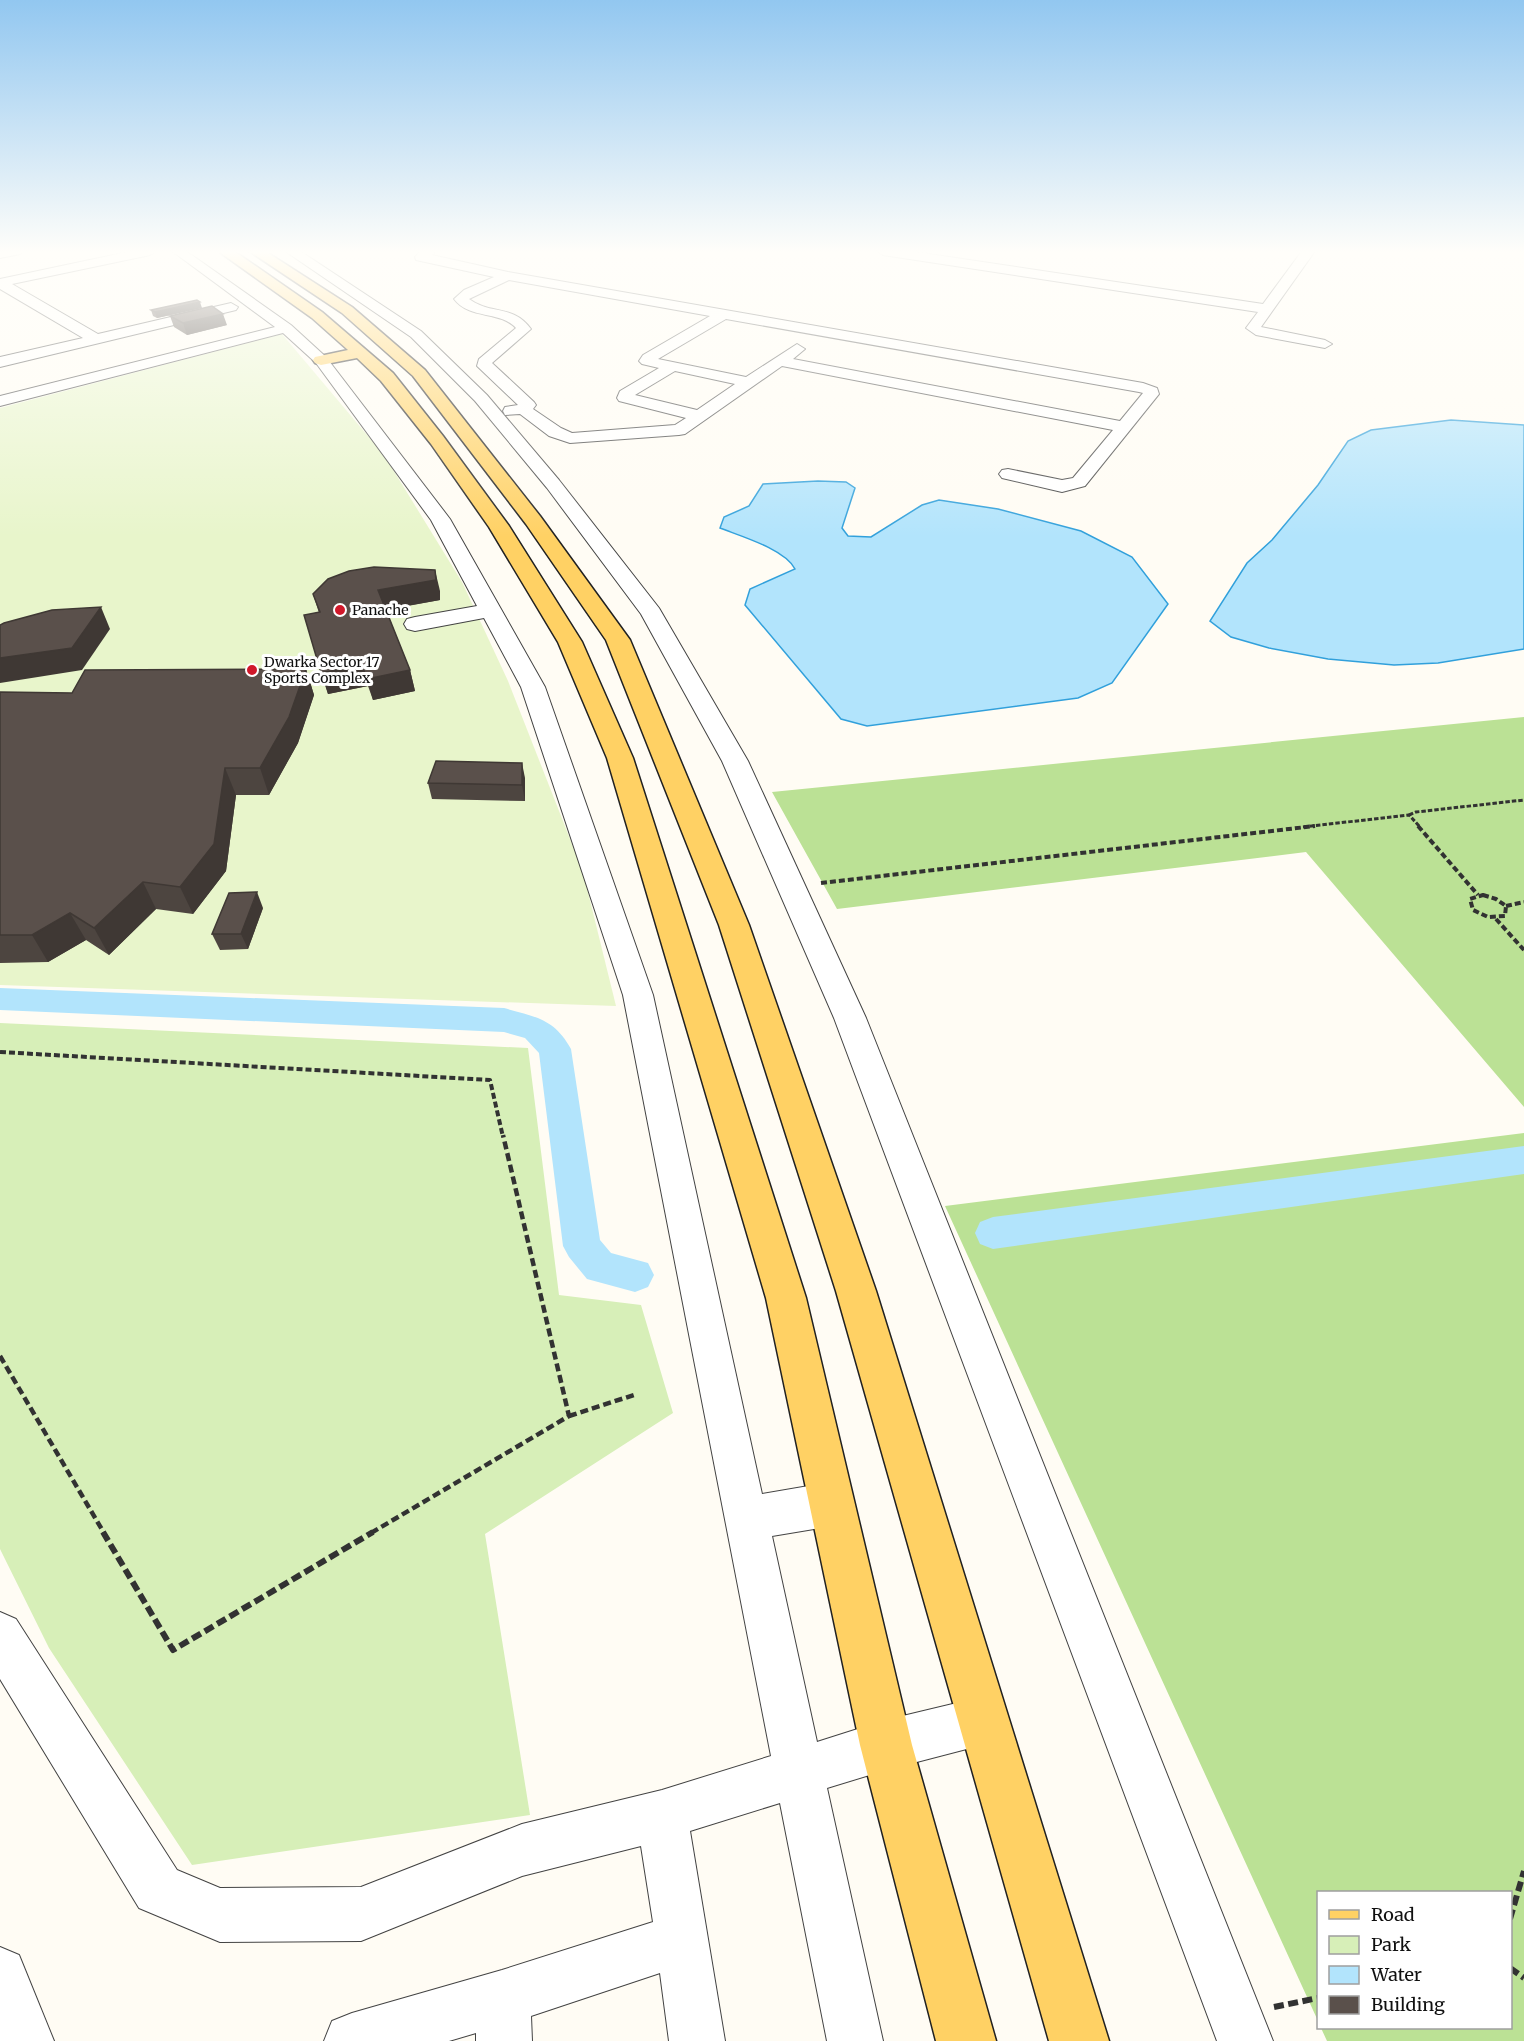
<svg xmlns="http://www.w3.org/2000/svg" width="1524" height="2041" font-family="Merriweather,serif">
	<style>
		.green { fill: #d7efb8 }
		.forest { fill: #bbe195 }
		.pitch { fill: #e8f5cb }
		.water { fill: #b2e4fc; stroke: #31a0db; stroke-width: 1.5 }
		.lines { fill: none; stroke-linecap: round; stroke-linejoin: round }
		.canal { fill: #b2e4fc; fill-rule: evenodd }
		.minor-casing { stroke: #434343; stroke-width: 2 }
		.major-casing { stroke: #212121; stroke-width: 3 }
		.path-far3 { stroke: #323232; stroke-width: 3; stroke-dasharray: 4.5 2; stroke-linecap: butt }
		.path-far2 { stroke: #323232; stroke-width: 4; stroke-dasharray: 6 3; stroke-linecap: butt }
		.path-far1 { stroke: #323232; stroke-width: 4.5; stroke-dasharray: 8 4; stroke-linecap: butt }
		.path { stroke: #323232; stroke-width: 6; stroke-dasharray: 10 4.5; stroke-linecap: butt }
		.minor { fill: #fff; fill-rule: evenodd }
		.major { fill: #ffd164; fill-rule: evenodd }
		.wall { fill: #4d4540 }
		.shaded-wall { fill: #3f3834 }
		.building { fill: #5a504b; stroke: #3f3834; stroke-width: 1.5 }
		.poi-dot { fill: #d0182a; stroke: #fff; stroke-width: 2 }
		.labels { text-anchor: middle; dominant-baseline: central; stroke-width: 6; stroke-linejoin: round; paint-order: stroke }
		.far-poi-label { font-size: 14px; fill: #101010; stroke: #fff; text-anchor: start }
	</style>
	<rect width="100%" height="100%" fill="#fffcf4"/>
	<polygon class="green" points="0,1023 528,1048 559,1295 641,1305 673,1413 485,1534 530,1815 192,1865 49,1648 0,1549"/>
	<g class="forest">
		<polygon points="1524,717 1524,1107 1306,852 837,909 772,792"/>
		<polygon points="1524,1133 1524,2041 1327,2041 1321,2028 1510,2028 1510,1892 1318,1892 1318,2021 945,1206"/>
	</g>
	<polygon class="pitch" points="282,334 384,455 462,582 508,681 583,872 616,1006 0,985 0,408"/>
	<g class="water">
		<polygon points="1451,420 1524,425 1524,649 1438,663 1394,665 1328,659 1269,648 1231,637 1210,621 1247,563 1272,540 1318,485 1348,441 1371,430"/>
		<path d="M818 481 846 482 855 488 842 528 848 536 871 537 922 505 939 500 998 509 1081 531 1132 557 1168 604 1112 683 1078 698 867 726 841 719 745 605 750 589 795 569C785 549 740 536 720 528L724 517 749 506 763 484Z"/>
	</g>
	<g class="lines">
		<g class="canal">
			<path d="M0 988 504 1008C535 1017 554 1018 571 1049L600 1240 611 1253 648 1263 654 1275 648 1287 635 1292 587 1279 569 1257 563 1246 539 1053 525 1038 504 1032 0 1010Z"/>
			<polygon points="1524,1146 1524,1174 993,1249 980,1244 975,1233 980,1222 993,1217"/>
		</g>
		<g class="minor-casing">
			<g id="minor">
				<polygon points="0,251 22,251 20,254 0,258"/>
				<polygon points="132,251 156,251 150,255 12,284 98,334 231,303 238,307 236,310 0,367 0,357 83,338 0,289 0,279"/>
				<polygon points="172,251 186,251 291,325 326,357 450,519 545,687 653,995 762,1494 832,1482 847,1489 854,1504 847,1519 832,1526 772,1536 817,1742 886,1720 982,1697 999,1704 1006,1721 999,1738 982,1745 886,1770 827,1788 883,2041 827,2041 780,1803 690,1831 725,2041 669,2041 660,1973 531,2016 532,2041 476,2041 476,2033 449,2041 324,2041 332,2021 352,2013 502,1970 653,1922 641,1846 522,1876 361,1941 220,1942 139,1908 0,1679 0,1612 16,1619 177,1870 220,1888 361,1887 522,1824 662,1790 771,1756 623,995 521,687 484,618 415,631 407,629 404,624 407,619 415,617 477,606 431,520 316,363 283,333 0,406 0,396 275,327"/>
				<polygon points="285,251 300,251 421,331 487,395 559,480 659,608 748,761 866,1018 1273,2041 1217,2041 834,1018 722,761 641,614 547,488 475,401 411,337"/>
				<path d="M421 251H436L432 255 508 272 1143 383 1157 388 1159 394 1085 486 1062 492 1002 478 999 474 1002 470 1008 469 1062 480 1073 478 1113 430 782 366 685 434 679 435 570 443 549 436 520 414 505 415 503 411 505 407 518 405 477 366 479 359 516 328C499 310 470 320 454 299L464 290 494 277 416 260 415 257ZM509 280 710 316 643 355 639 361 642 364 659 368 620 391 617 398 619 401 686 418 675 425 572 433 561 428 533 409 536 405 534 402 492 363 531 329C513 304 490 315 469 299ZM726 319 1139 392 1143 393 1120 421 793 359 805 349 797 344 746 377 658 359ZM675 371 735 384 697 410 635 395Z"/>
				<polygon points="877,251 909,251 1263,304 1302,251 1315,251 1261,327 1325,340 1332,344 1325,348 1256,335 1246,328 1258,312 883,255"/>
				<polygon points="0,1947 19,1955 54,2041 0,2041"/>
			</g>
		</g>
		<g class="major-casing">
			<g id="major">
				<polygon points="218,251 234,251 322,312 393,373 443,436 509,526 582,642 633,758 806,1298 912,1745 996,2041 936,2041 860,1745 766,1298 607,758 558,642 489,527 431,444 381,381 357,358 321,365 315,363 313,360 315,357 348,350 312,318"/>
				<polygon points="249,251 265,251 352,307 425,370 540,516 630,640 749,925 876,1291 1109,2041 1049,2041 836,1291 719,925 606,640 526,524 413,376 342,313"/>
			</g>
		</g>
		<g class="path-far3">
			<polyline points="1409,815 1416,812 1524,800"/>
			<polyline points="1303,827 1409,815 1420,827"/>
		</g>
		<g class="path-far2">
			<polyline points="1418,826 1478,895"/>
			<polyline points="821,883 1315,826"/>
			<polygon points="1483,895 1496,899 1506,906 1505,916 1488,917 1473,910 1470,899"/>
			<polyline points="1506,906 1524,902"/>
			<polyline points="1496,919 1524,950"/>
			<polyline points="0,1052 490,1080 503,1137"/>
		</g>
		<g class="path-far1">
			<polyline points="0,1356 104,1533"/>
			<polyline points="569,1416 637,1394"/>
			<polyline points="371,1533 569,1416 503,1135"/>
		</g>
		<g class="path">
			<polyline points="103,1532 173,1650 373,1532"/>
			<polyline points="1510,1919 1524,1871"/>
			<polyline points="1510,1968 1524,1978"/>
			<polyline points="1274,2007 1318,1998"/>
		</g>
		<use href="#minor" class="minor"/>
		<use href="#major" class="major"/>
	</g>
	<g class="wall">
		<polygon points="202,308 157,318 153,316 151,310"/>
		<polygon points="170,316 227,325 187,335 174,327"/>
		<polygon points="440,591 440,600 386,610 410,670 415,691 373,700 368,686 328,694 304,615 319,613 313,594"/>
		<polygon points="306,669 314,695 298,743 269,795 236,795 226,871 193,914 156,909 109,955 86,940 48,962 0,963 0,692 72,693"/>
		<polygon points="525,778 525,801 432,799 428,783"/>
		<polygon points="263,908 248,949 220,950 212,934"/>
	</g>
	<g class="shaded-wall">
		<polygon points="200,302 202,308 157,318 155,312"/>
		<polygon points="223,314 227,325 187,335 183,323"/>
		<polygon points="435,570 440,591 440,600 383,610 378,590"/>
		<polygon points="101,607 110,629 82,670 0,683 0,658"/>
		<polygon points="362,665 368,686 328,694 321,673"/>
		<polygon points="306,669 314,695 298,743 269,795 260,768"/>
		<polygon points="410,670 415,691 373,700 367,679"/>
		<polygon points="522,763 525,778 525,801 522,785"/>
		<polygon points="225,768 236,795 226,871 193,914 180,887"/>
		<polygon points="143,882 156,909 109,955 94,928"/>
		<polygon points="257,892 263,908 248,949 241,934"/>
		<polygon points="70,913 86,940 48,962 32,935"/>
	</g>
	<g class="building">
		<polygon points="197,300 200,302 155,312 151,310"/>
		<polygon points="212,306 223,314 183,323 170,316"/>
		<polygon points="374,567 435,570 436,580 378,590 410,670 367,679 362,665 321,673 304,615 320,612 313,594 328,579 349,571"/>
		<polygon points="101,607 72,648 0,658 0,625 4,623 52,610"/>
		<polygon points="306,669 289,717 260,768 225,768 214,844 180,887 143,882 94,928 70,913 32,935 0,935 0,692 72,693 85,670"/>
		<polygon points="436,761 522,763 522,785 428,783"/>
		<polygon points="257,892 241,934 212,934 229,893"/>
	</g>
	<linearGradient id="sky" x2="0" y2="1"><stop stop-color="#92c7f0"/><stop offset="0.47" stop-color="#fffefa"/><stop offset="1" stop-color="#fffefa" stop-opacity="0"/></linearGradient>
	<rect width="1524" height="537" fill="url(#sky)"/>
	<g class="poi-dot">
		<circle cx="340" cy="610" r="6"/>
		<circle cx="252" cy="670" r="6"/>
	</g>
	<g class="labels">
		<g class="far-poi-label">
			<text x="352" y="610">Panache</text>
			<text x="264" y="662">Dwarka Sector 17<tspan x="264" dy="16">Sports Complex</tspan></text>
		</g>
	</g>
	<rect x="1317" y="1891" width="195" height="138" fill="#ffffff" stroke="#9f9f9f" stroke-width="1.5"/>
	<rect x="1329" y="1910" width="30" height="9" fill="#ffd164" stroke="#9f9f9f" stroke-width="1.5"/>
	<text x="1371" y="1921" font-size="18" fill="#101010">Road</text>
	<rect x="1329" y="1936" width="30" height="18" fill="#d7efb8" stroke="#9f9f9f" stroke-width="1.5"/>
	<text x="1371" y="1951" font-size="18" fill="#101010">Park</text>
	<rect x="1329" y="1966" width="30" height="18" fill="#b2e4fc" stroke="#9f9f9f" stroke-width="1.5"/>
	<text x="1371" y="1981" font-size="18" fill="#101010">Water</text>
	<rect x="1329" y="1996" width="30" height="18" fill="#5a504b" stroke="#9f9f9f" stroke-width="1.5"/>
	<text x="1371" y="2011" font-size="18" fill="#101010">Building</text>
</svg>
